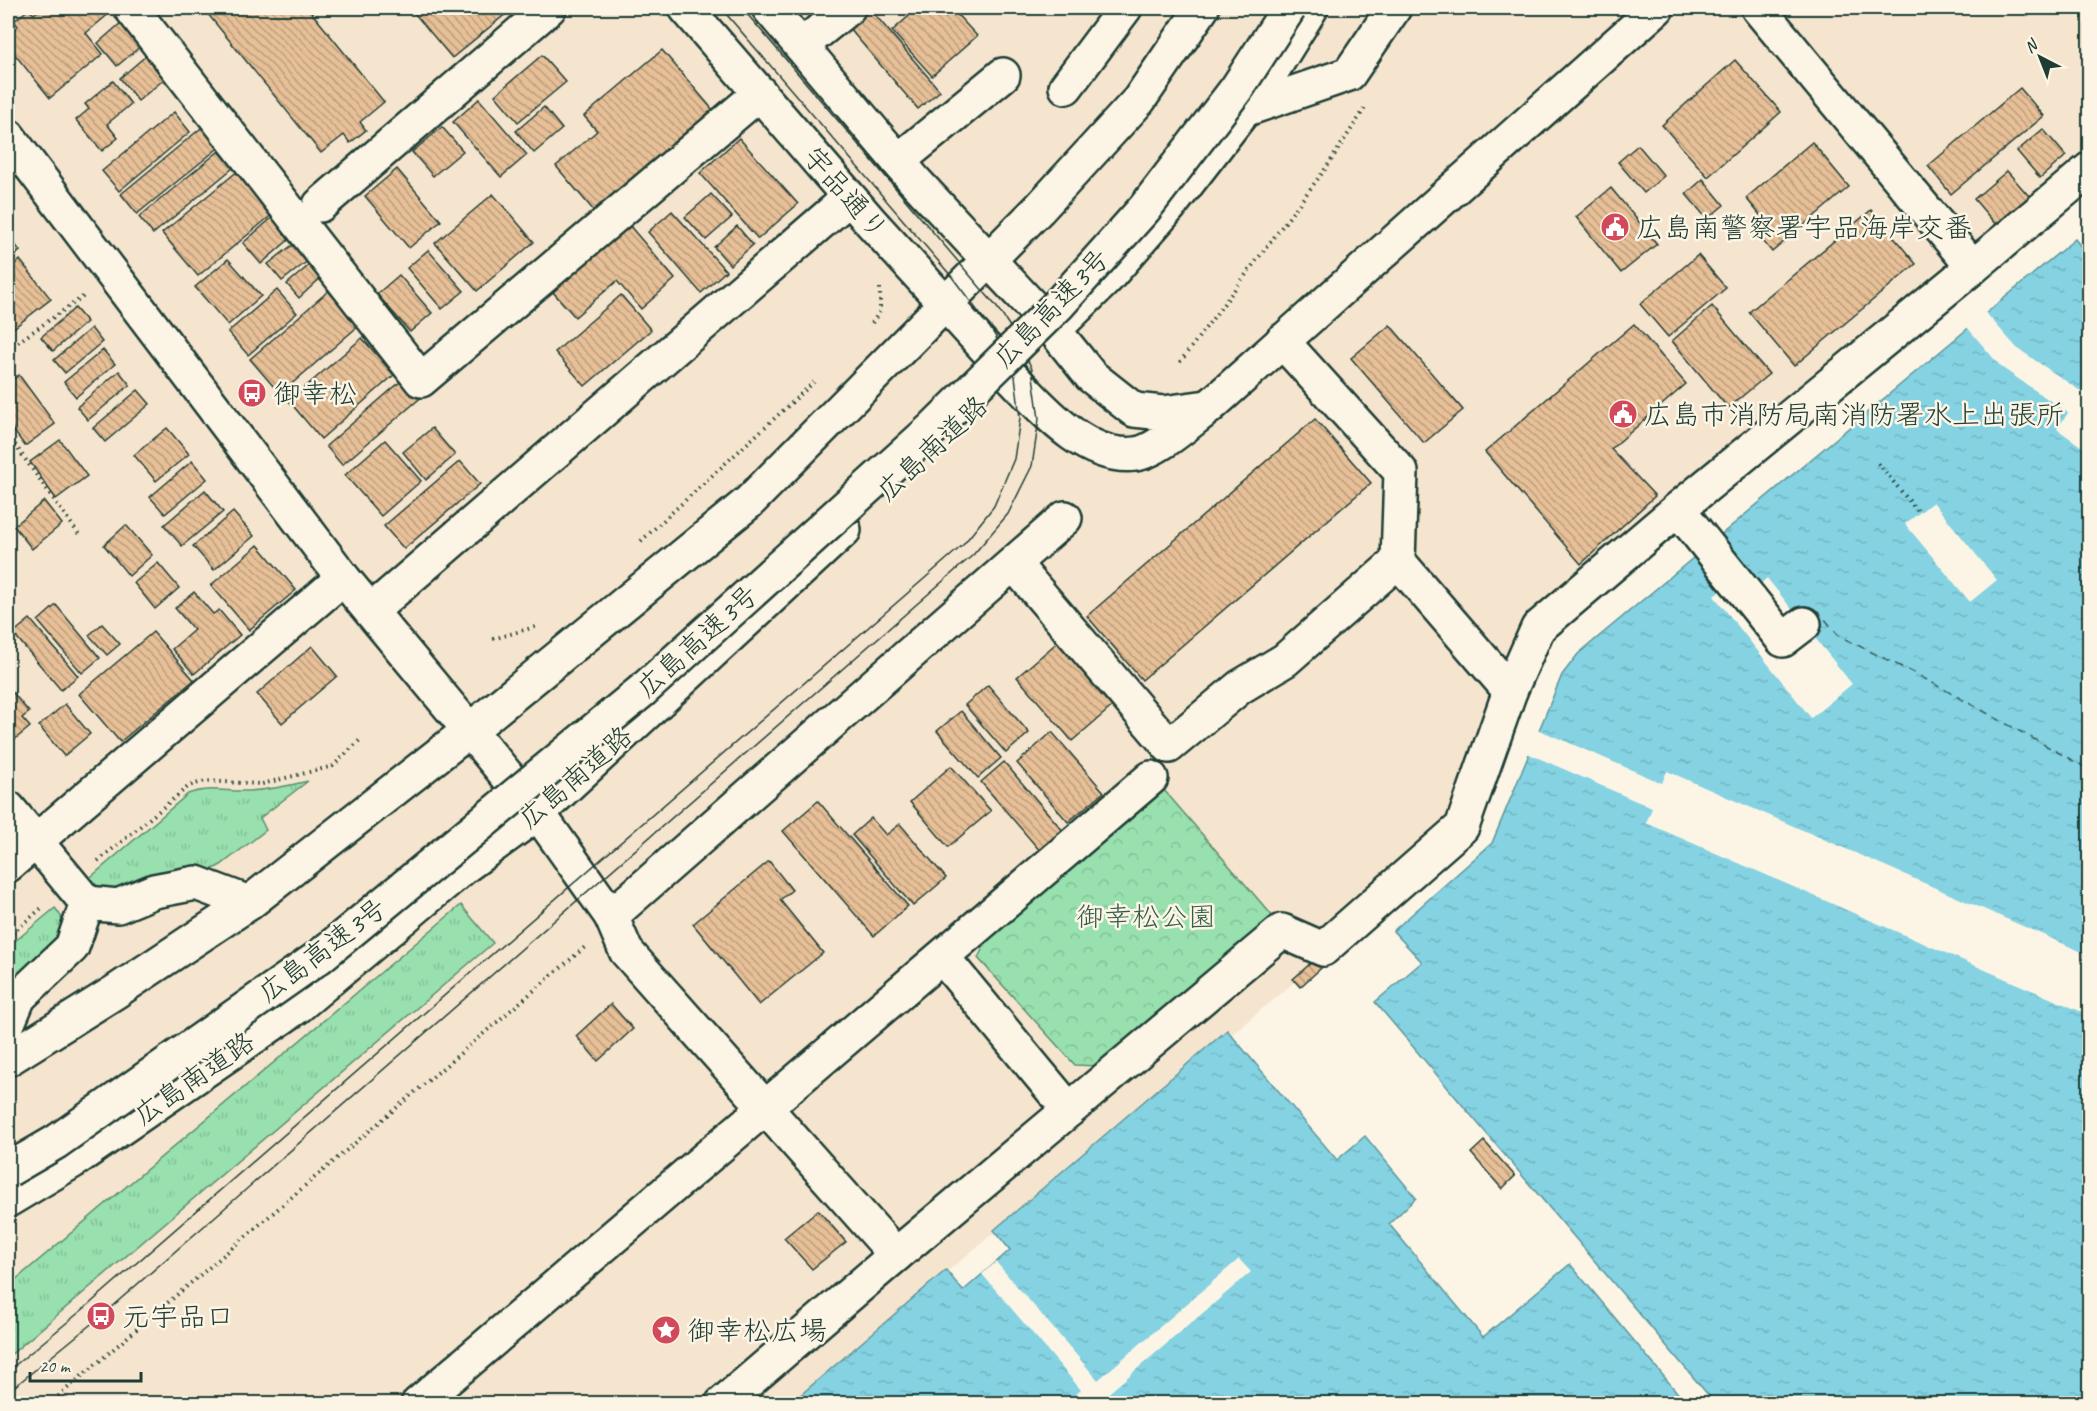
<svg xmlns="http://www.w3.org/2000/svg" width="2097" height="1411" font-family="Caveat,'Klee One',sans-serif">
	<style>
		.built { fill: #f6e5ce }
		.grass { fill: url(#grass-tufts); stroke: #5c8e71; stroke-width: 1.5 }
		.park { fill: url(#park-crowns); stroke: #5c8e71; stroke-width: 1.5 }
		.water { fill: url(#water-ripples); stroke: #5c969c; stroke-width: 1.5 }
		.pier { fill: #fcf5e5 }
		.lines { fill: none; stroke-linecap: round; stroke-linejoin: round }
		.ferry { stroke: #335b57; stroke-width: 1.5; stroke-dasharray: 8 6; stroke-linecap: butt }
		.building { fill: url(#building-back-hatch); stroke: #1f3d34; stroke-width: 1.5 }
		.minor-casing { stroke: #1f3d34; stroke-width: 38 }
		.highway-casing { stroke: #1f3d34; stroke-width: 38 }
		.path { stroke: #1f3d34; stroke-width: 4; stroke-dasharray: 1.5 4.5; stroke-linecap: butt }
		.minor { stroke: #fcf5e5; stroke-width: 33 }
		.highway { stroke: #fcf5e5; stroke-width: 33 }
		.tram { stroke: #1f3d34; stroke-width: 1.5 }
		.highway-bridge-casing { stroke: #1f3d34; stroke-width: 38; stroke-linecap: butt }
		.highway-bridge { stroke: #fcf5e5; stroke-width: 33 }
		.labels { text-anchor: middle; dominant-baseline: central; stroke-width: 5; stroke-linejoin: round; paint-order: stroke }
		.street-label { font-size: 28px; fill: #1f3d34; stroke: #fcf5e5 }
		.poi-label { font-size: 28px; fill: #1f3d34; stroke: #fcf5e5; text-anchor: start }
		.park-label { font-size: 28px; fill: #375e4c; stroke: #fcf5e5 }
	</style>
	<defs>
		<pattern id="grass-tufts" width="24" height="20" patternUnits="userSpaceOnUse" patternTransform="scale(1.5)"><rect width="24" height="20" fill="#98e0ae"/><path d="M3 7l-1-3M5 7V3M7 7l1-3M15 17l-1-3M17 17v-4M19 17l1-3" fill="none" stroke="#83c196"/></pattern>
		<pattern id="park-crowns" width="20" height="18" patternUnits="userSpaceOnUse" patternTransform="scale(1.5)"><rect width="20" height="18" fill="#98e0ae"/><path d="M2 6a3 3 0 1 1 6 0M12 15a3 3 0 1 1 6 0" fill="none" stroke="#83c196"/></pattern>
		<pattern id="water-ripples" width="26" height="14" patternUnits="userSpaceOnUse" patternTransform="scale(1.5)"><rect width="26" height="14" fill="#84d2e2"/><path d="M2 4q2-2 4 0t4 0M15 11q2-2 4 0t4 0" fill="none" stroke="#72b5c2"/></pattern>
		<pattern id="building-back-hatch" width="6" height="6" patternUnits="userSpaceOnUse" patternTransform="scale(1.5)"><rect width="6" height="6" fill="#e8c098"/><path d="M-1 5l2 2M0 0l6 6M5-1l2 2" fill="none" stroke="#bb9d7d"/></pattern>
	</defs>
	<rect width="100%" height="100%" fill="#fcf5e5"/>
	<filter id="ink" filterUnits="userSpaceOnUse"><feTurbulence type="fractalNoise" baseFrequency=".0167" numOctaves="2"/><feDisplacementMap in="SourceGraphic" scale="12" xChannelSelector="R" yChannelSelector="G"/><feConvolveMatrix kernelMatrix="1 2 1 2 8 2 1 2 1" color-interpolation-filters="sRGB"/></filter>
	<g filter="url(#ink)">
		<polygon class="built" points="8,8 2071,8 2089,30 2089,189 1543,632 1478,829 790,1403 8,1403"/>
		<g class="grass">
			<path d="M308 781 260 818 266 830 221 865 203 874 106 898 85 882 188 794C208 786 227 792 248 791 269 790 288 786 308 781Z"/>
			<polygon points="461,905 493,943 8,1357 8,1286"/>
			<path d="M55 908C60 914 63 918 62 925 60 943 21 978 8 992V947Z"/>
		</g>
		<polygon class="park" points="1164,790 1275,919 1097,1066 1075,1065 978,958 988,937"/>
		<g class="water">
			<polygon points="2075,239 2086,253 2089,251 2089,1403 1715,1403 1375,1002 1422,962 1393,931 1492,843 1562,675 1578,654"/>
			<polygon points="1227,1030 1337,1160 1365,1136 1416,1198 1389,1224 1483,1337 1570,1264 1686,1403 790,1404 946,1270 963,1291 1010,1250 994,1230"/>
		</g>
		<g class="pier">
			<polygon points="1984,311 2017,348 2082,392 2089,384 2089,452 2057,429 2068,413 2001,367 1966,326"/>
			<polygon points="1933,502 1997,580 1970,602 1905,524"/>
			<polygon points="1767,578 1852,684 1811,718 1714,596 1723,589 1759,585"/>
			<polygon points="1537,729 1662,783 1667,771 2089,955 2089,1015 1646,823 1652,808 1527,753"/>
			<polygon points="1239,1259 1251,1272 1097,1403 1065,1403 1081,1390 982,1274 996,1262 1098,1380"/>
		</g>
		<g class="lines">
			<polyline class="ferry" points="1816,613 1818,611 1839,636 1918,675 2090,770"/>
		</g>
		<g class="building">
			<polygon points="42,8 107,8 111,12 86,33 103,54 50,98 8,46 8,36 18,26 14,21 29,9 34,14"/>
			<polygon points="203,8 308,8 384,102 360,122 366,130 350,143 344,135 321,153"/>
			<polygon points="410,8 513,8 452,58"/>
			<polygon points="918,8 951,8 977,36 932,76 892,31"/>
			<polygon points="871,10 940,91 918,109 849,28"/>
			<polygon points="122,22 141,46 117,66 98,43"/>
			<polygon points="662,50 713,110 594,211 556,166 597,131 584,116"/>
			<polygon points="148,54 167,77 138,101 120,78"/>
			<polygon points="542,55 566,82 518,122 495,95"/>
			<polygon points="1735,60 1781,112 1708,177 1662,125"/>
			<polygon points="113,81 131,104 107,124 118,138 102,151 76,120 89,109 85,104"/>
			<polygon points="2020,88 2044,116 1951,194 1928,166"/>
			<polygon points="479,99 527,155 501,177 453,122"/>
			<polygon points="544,107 562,129 534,153 516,131"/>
			<polygon points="174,112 190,132 119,191 102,171"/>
			<polygon points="206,124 222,145 137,214 121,194"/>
			<polygon points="442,127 463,151 433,176 412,152"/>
			<polygon points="2043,129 2066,156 2040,178 2017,151"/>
			<polygon points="739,138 798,204 758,239 700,173"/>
			<polygon points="1812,142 1849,187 1772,252 1754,230 1765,221 1746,198"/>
			<polygon points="1638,145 1664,176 1644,193 1618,162"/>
			<polygon points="219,151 233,168 153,234 139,217"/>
			<polygon points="397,169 441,221 409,248 365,196"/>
			<polygon points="239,170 274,213 198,276 162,233"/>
			<polygon points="2007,171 2035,203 2002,232 1974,199"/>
			<polygon points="1703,179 1724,205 1707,219 1686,194"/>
			<polygon points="1611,188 1657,244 1621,273 1576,217"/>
			<polygon points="493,194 534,242 477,291 435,243"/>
			<polygon points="711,194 732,217 706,240 685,217"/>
			<polygon points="1871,210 1916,264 1794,366 1749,312"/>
			<polygon points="672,211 726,271 701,293 648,232"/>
			<polygon points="274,216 292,237 261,264 243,243"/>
			<polygon points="629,225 675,279 641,309 617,281 575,317 552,291"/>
			<polygon points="737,226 753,245 730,265 714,247"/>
			<polygon points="8,234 20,251 8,261"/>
			<polygon points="295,243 309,260 282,281 268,264"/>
			<polygon points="428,250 464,291 442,309 407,268"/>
			<polygon points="1698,255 1726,288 1668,337 1640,304"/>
			<polygon points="228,259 261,296 228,325 195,287"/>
			<polygon points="20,260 51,299 11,330 8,325 8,270"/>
			<polygon points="314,261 325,274 299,298 287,284"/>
			<polygon points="399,275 432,313 410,332 377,294"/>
			<polygon points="333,287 363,322 280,394 250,359"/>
			<polygon points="277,290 297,313 248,355 228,332"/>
			<polygon points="621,295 651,330 585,386 555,352"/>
			<polygon points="1712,306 1769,374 1728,408 1672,341"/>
			<polygon points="75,308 87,322 53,351 41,337"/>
			<polygon points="1634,324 1686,384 1611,449 1655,496 1581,564 1485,452"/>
			<polygon points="1390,325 1463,410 1424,443 1351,358"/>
			<polygon points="91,328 102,342 65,373 54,360"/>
			<polygon points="362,338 394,375 321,439 289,401"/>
			<polygon points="103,350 115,364 76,397 64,382"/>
			<polygon points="119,371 130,385 88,420 77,407"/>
			<polygon points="19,375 55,424 25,446 8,423 8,383"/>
			<polygon points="407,376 424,395 342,465 326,446"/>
			<polygon points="138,390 150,404 105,442 93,428"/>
			<polygon points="1315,419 1371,483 1142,680 1087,616"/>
			<polygon points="167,428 189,454 156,481 134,455"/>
			<polygon points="432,428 455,455 426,480 403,452"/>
			<polygon points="60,440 87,476 56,499 30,462"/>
			<polygon points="385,440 421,481 381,516 345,475"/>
			<polygon points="192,461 207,479 165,514 150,497"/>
			<polygon points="460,461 480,484 404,549 384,526"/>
			<polygon points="205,490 223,512 182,546 164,525"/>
			<polygon points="44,501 62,524 32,549 14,526"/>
			<polygon points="233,512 254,536 214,570 193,546"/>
			<polygon points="126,525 152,555 129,576 104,545"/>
			<polygon points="258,545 296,590 249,630 211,585"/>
			<polygon points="158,563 179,588 155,609 134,583"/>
			<polygon points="194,592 213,614 219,610 240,635 194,674 172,649 194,630 175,608"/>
			<polygon points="56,605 100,658 82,673 38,621"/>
			<polygon points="30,619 78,676 61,690 13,633"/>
			<polygon points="102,624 120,644 107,655 89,635"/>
			<polygon points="153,632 194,680 120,742 79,694"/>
			<polygon points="1060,640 1115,704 1072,741 1017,677"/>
			<polygon points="312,646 337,676 282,723 257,694"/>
			<polygon points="988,685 1029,733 1006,753 965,705"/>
			<polygon points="8,687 29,712 22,718 30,727 8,745"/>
			<polygon points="65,704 90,734 64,756 39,726"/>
			<polygon points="961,711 1001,758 978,778 937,731"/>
			<polygon points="1052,732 1104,792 1068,822 1017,763"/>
			<polygon points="1004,762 1064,832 1041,852 981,782"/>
			<polygon points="951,766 991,811 948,847 910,802"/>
			<polygon points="818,801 908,906 874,936 783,831"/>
			<polygon points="871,818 886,835 900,824 946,878 913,906 852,835"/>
			<polygon points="769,861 792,890 780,900 823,953 759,1005 693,924"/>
			<polygon points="1321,954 1328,962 1300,987 1293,979"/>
			<polygon points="611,1004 633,1029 598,1061 576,1036"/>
			<polygon points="1484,1141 1515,1176 1502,1189 1471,1153"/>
			<polygon points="818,1210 846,1242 812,1269 784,1238"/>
		</g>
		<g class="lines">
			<g class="minor-casing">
				<g id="minor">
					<polyline points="131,8 421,380 760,93"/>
					<polyline points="1758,8 1973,267 1678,509 1783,640 1804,624"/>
					<polyline points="801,46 848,8"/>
					<polyline points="1066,87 1125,8"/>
					<polyline points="1244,110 1349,74 1394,8"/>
					<polyline points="8,136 343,578 538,813 611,916 1065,518"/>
					<polyline points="898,161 1003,75"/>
					<polyline points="320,205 549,8"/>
					<polyline points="1973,267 2090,169"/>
					<polyline points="1054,330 1091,376 1134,410 1163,413 1207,407"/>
					<path d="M1010 375C1042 408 1085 460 1135 454 1157 452 1191 420 1209 407L1657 8"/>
					<polyline points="1014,564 1169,746 1240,687 1285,660 1398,561"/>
					<polyline points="371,611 849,198"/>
					<polyline points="1510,691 1538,628 1678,509"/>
					<polyline points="8,808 87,903"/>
					<polyline points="8,865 343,578"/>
					<polyline points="611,916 626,951 896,1255"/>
					<polyline points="8,1023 19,997 72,947 87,903 118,906 154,891 196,883 249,903"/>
					<polyline points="1069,1110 1282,931 1323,949 1462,827 1510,691 1398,561 1401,472 1282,341"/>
					<polyline points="418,1404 1151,778"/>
					<polyline points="722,1404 896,1255 1069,1110 943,958"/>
				</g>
			</g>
			<g class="highway-casing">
				<g id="highway">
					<polyline points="686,8 869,220 1010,375"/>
					<polyline points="769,8 914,180 1054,330"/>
					<polyline points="1055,329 1106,279 1169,207 1262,87 1311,8"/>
					<polyline points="8,1059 115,992 249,903 470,730 749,502 1039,209 1139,100 1202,8"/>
					<polyline points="8,1200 73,1161 297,1007 465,866 538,813 844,530"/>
				</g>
			</g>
			<g class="path">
				<polyline points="872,323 880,311 880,285"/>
				<polyline points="8,349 84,296"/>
				<polyline points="1180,362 1326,168 1367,105"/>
				<polyline points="8,435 80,536"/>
				<polyline points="1878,463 1919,513"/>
				<polyline points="641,541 814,382"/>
				<polyline points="493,639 538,626"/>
				<polyline points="98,861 189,786 205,781 262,784 333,766 360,740"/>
				<polyline points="8,937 44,906"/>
				<polyline points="49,1404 585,947"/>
			</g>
			<use href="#minor" class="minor"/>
			<use href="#highway" class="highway"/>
			<g class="tram">
				<polyline points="8,1371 87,1306 963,545 994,506 1014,459 1020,418 1015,376 1004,350 989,326 952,277 721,8"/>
				<polyline points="8,1392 101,1316 973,555 1008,514 1032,466 1039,419 1032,369 1017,337 996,306 742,8"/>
			</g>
			<g class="highway-bridge-casing">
				<polyline id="highway-bridge" points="8,1170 56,1142 319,957 643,690 932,429 1058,305 1145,208 1237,88 1289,8"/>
			</g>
			<use href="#highway-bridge" class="highway-bridge"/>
		</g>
	</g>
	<defs>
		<g id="civic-disc" transform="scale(1.5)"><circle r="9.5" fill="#d1495b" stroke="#fcf5e5"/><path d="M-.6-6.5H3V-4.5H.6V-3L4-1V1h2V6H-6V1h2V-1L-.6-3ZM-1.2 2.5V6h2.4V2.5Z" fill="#fff"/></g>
		<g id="bus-disc" transform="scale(1.5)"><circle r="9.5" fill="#d1495b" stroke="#fcf5e5"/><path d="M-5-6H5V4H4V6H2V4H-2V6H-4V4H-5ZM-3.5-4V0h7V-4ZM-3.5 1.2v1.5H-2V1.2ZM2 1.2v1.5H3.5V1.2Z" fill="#fff"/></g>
		<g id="sight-disc" transform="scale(1.5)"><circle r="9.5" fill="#d1495b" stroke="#fcf5e5"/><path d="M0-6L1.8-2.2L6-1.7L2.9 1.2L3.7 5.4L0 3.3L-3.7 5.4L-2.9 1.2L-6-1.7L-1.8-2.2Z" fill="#fff"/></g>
	</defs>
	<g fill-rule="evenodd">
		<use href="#civic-disc" x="1615" y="227"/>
		<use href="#bus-disc" x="252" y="393"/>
		<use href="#civic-disc" x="1623" y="414"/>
		<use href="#bus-disc" x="101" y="1316"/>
		<use href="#sight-disc" x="666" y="1330"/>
	</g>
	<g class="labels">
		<g class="street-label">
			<text transform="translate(846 193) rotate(49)">宇品通り</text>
			<text transform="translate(1051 308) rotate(-46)">広島高速3号</text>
			<text transform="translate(932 448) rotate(-43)">広島南道路</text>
			<text transform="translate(697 641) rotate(-42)">広島高速3号</text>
			<text transform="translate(575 777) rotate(-41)">広島南道路</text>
			<text transform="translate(322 950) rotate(-37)">広島高速3号</text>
			<text transform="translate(194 1078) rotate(-35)">広島南道路</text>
		</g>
		<g class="poi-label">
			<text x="1636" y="227">広島南警察署宇品海岸交番</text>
			<text x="273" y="393">御幸松</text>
			<text x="1644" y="414">広島市消防局南消防署水上出張所</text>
			<text x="122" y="1316">元宇品口</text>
			<text x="687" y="1330">御幸松広場</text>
		</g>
		<g class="park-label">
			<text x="1146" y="916">御幸松公園</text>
		</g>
	</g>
	<rect width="2097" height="1411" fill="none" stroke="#fcf5e5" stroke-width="30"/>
	<rect x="15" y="15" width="2067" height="1381" fill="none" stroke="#1f3d34" stroke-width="2" filter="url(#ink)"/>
	<g transform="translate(2040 57) rotate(318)" stroke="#fcf5e5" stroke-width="4.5" paint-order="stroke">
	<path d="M0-4.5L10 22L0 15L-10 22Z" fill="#1f3d34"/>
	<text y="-9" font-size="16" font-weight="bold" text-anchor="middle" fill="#1f3d34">N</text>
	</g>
	<path d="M30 1372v9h111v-9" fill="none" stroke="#1f3d34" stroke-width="3"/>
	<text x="39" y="1372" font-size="18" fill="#1f3d34" stroke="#fcf5e5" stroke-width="4.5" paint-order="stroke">20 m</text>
</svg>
